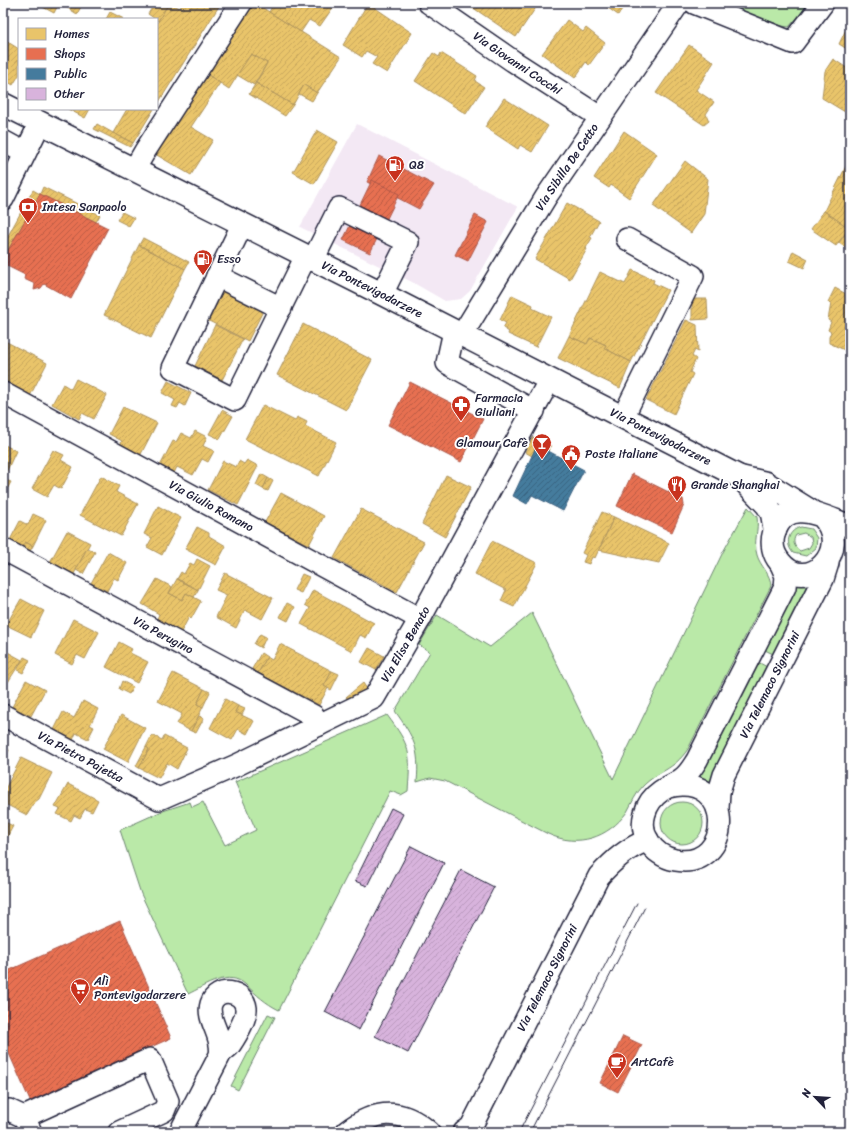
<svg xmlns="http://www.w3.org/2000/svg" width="853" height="1135" font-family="Sriracha,sans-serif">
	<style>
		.built { fill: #f3e8f4 }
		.green { fill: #bae9a8; stroke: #6e8672; fill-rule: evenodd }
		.homes { fill: url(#homes-hatch); stroke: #ad935c }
		.shops { fill: url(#shops-hatch); stroke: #ac584a }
		.public { fill: url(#public-hatch); stroke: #3a6080 }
		.building { fill: url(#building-hatch); stroke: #22223b }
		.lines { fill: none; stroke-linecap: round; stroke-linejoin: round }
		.minor-casing { stroke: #22223b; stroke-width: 24 }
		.major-casing { stroke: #22223b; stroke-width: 25 }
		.minor { stroke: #fff; stroke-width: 21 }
		.major { stroke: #fff; stroke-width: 22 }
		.tram { stroke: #22223b; stroke-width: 1 }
		.labels { text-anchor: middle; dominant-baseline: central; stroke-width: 4; stroke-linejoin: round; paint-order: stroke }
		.street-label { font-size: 12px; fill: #22223b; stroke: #fff }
		.poi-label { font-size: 12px; fill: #22223b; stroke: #fff; text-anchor: start }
	</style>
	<defs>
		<pattern id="homes-hatch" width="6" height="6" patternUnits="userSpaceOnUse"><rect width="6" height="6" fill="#e9c46a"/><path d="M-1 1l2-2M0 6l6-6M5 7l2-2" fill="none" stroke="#c8a85d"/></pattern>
		<pattern id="shops-hatch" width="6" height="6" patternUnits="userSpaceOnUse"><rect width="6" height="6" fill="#e76f51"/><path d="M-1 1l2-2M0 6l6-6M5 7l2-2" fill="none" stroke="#bb5b44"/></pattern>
		<pattern id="public-hatch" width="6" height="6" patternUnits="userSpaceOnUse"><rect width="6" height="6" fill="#457b9d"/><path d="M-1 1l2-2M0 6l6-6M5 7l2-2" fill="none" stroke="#396481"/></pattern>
		<pattern id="building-hatch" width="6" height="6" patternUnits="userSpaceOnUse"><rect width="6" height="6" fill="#d8b3dc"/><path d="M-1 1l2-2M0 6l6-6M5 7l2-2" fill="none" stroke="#b99abe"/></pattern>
	</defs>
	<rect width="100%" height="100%" fill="#fff"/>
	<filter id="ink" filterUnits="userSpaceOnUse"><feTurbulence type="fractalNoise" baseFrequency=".025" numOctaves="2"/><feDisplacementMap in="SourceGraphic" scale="8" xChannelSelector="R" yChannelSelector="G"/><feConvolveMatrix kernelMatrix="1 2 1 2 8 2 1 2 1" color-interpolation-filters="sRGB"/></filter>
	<g filter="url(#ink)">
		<polygon class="built" points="357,124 518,207 470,291 461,299 445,301 412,282 300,227"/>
		<g class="green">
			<polygon points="721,3 810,3 789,27 782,26"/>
			<path d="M748 507 757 517C759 530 753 542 757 555 760 566 771 574 771 586L688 749C673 771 659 770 643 786 636 793 632 803 627 812 608 838 578 848 548 834L445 781 430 778 417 782C420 748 414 738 395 711L430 652 419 645 437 615 490 647 532 613 613 779 723 552Z"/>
			<path d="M801 527 811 529 817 538 816 548 806 556 793 553C784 542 789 530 801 527ZM804 533 811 537 812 543 809 548 800 551C794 547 792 541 796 535Z"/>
			<polygon points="793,584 812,584 777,656 761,648"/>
			<polygon points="754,660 771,669 712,784 695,775"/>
			<path d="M387 715C411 747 411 752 408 791L401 795 390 791 279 1010C265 1003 257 995 246 985 229 969 205 986 188 994L141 894 120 830 160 812 190 802 192 807 203 802 225 845 256 830 235 782Z"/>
			<circle cx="682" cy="823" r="21"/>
			<polygon points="268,1014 275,1017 238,1090 231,1086"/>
		</g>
		<g class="homes">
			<polygon points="40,3 50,3 57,7 54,13 39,5"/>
			<polygon points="50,3 60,3 57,7"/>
			<polygon points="60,3 83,3 77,14"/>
			<polygon points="155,3 161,3 167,7 158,21 148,14"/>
			<polygon points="169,3 180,8 183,3 221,3 157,105 157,23"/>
			<polygon points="249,3 255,3 341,57 317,93 304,85 293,105 256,83 267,63 251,54 229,89 205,73"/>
			<polygon points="274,3 336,3 320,26 309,20 301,32 269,12"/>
			<polygon points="368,3 412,33 387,73 372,64 377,57 366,51 362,57 343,45"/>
			<polygon points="466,3 539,3 516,37"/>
			<polygon points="601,3 626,3 618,15"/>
			<polygon points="110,12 124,19 106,19"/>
			<polygon points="567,20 583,32 586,28 605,43 589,65 586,62 575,78 542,54"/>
			<polygon points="850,21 850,51 839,44"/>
			<polygon points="3,39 19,49 19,75 13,85 3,79"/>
			<polygon points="689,45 714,62 696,90 714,102 706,114 709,121 704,125 656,93"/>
			<polygon points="433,53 439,57 441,53 463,67 477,76 475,81 484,87 466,114 415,81"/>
			<polygon points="251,54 267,63 254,85 237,75"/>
			<polygon points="833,59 850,70 850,115 822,98 825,71"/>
			<polygon points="205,73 220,83 191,127 213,140 191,175 155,154"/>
			<polygon points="256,83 293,105 285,116 249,94"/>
			<polygon points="304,85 317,93 312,101 299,94"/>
			<polygon points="504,98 548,126 532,152 520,145 518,149 485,127"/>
			<polygon points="68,109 90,109 85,118"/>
			<polygon points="127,109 154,109 133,143 113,133"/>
			<polygon points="97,124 113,133 133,143 130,147 94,129"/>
			<polygon points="317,130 338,142 314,184 293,172"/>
			<polygon points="624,131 657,154 629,198 611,185 609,188 594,178"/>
			<polygon points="850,158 850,198 847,203 850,205 850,229 824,211"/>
			<polygon points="685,161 708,179 704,214 691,233 653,206"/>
			<polygon points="43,187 100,215 96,222 40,194"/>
			<polygon points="33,190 40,194 3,259 3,245"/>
			<polygon points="567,203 599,221 590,237 592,238 586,248 587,249 570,279 535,259"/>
			<polygon points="824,211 849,228 836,246 811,229"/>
			<polygon points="122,212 134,218 129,226 117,220"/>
			<polygon points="849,228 850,229 850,251 839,243"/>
			<polygon points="143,238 189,262 185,269 139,245"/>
			<polygon points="139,245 185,269 151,338 104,315"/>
			<polygon points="793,251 808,259 804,268 789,261"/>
			<polygon points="632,270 654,280 653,283 668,290 631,362 604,348 606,345 590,338 587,344 569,336 600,272 625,284"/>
			<polygon points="229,271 272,293 248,341 205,319"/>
			<polygon points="835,288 850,296 849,352 829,343 829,337 831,332 828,330 831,322 828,320 831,303 828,302"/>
			<polygon points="512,295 533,305 532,308 551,317 536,347 508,334 509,332 503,328 506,323 500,320"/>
			<polygon points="692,299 707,299 708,319 692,320"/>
			<polygon points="686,320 697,325 698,352 695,350 692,356 696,359 690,372 693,374 674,414 646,400"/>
			<polygon points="303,324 372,360 346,410 277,375"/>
			<polygon points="215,325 243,339 222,380 195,366"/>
			<polygon points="569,336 587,344 590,338 606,345 604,348 631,362 620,388 558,358"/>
			<polygon points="3,340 47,363 30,396 3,382"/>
			<polygon points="76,379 107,395 94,419 82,413 79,419 52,404 63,384 71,389"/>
			<polygon points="168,381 191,393 185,406 180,403 177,408 172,406 175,400 162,393"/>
			<polygon points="263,405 295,421 297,417 307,422 305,426 336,442 319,476 245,439"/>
			<polygon points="123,407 157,423 140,456 120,445 122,441 109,434"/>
			<polygon points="222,410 233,416 220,439 209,434"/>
			<polygon points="195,431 207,437 203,446 214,451 208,462 202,459 193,475 177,467 174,473 160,466 173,441 176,442 181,433 191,438"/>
			<polygon points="533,437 551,446 548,451 537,445 532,456 525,452"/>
			<polygon points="3,444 16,451 3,479 11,482 3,497"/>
			<polygon points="53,450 64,455 61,460 73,467 61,489 54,485 47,497 32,489"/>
			<polygon points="247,460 258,466 238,505 208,490 223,461 236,467 239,461 244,464"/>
			<polygon points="261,474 268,478 263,489 256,485"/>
			<polygon points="446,475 471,487 445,537 422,524"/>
			<polygon points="101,476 119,486 116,492 138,504 121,536 80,515"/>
			<polygon points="268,478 273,481 268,491 263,489"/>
			<polygon points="281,493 324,516 309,545 265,522"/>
			<polygon points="158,506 181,518 162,555 147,547 152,538 144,534"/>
			<polygon points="361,509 424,542 397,592 334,558"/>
			<polygon points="602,512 614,517 595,558 592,557 589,564 583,562 586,555 582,553"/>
			<polygon points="33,514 46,520 33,546 25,542 22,547 10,540 20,521 28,525"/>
			<polygon points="614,517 669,543 659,563 599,550"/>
			<polygon points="197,527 209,533 209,536 226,546 216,565 185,549"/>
			<polygon points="67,531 90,543 74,574 50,562"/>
			<polygon points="492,541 537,563 514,607 501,601 506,590 475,574"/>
			<polygon points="25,542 33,546 30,551 22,547"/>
			<polygon points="87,548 95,552 83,574 76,570"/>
			<polygon points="108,552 127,563 118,580 114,578 107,591 91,583"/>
			<polygon points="197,559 210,566 198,590 177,579 181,572 184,574 190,563 194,565"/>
			<polygon points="225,573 273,598 262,619 245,610 236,628 216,617 227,595 216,590"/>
			<polygon points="302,574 309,577 301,593 294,590"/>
			<polygon points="157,579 172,587 169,593 182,600 186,593 201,601 191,619 189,617 181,632 157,619 159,614 142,604"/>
			<polygon points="177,579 198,590 194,597 186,593 182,600 169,593"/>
			<polygon points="313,590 374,623 366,638 360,635 352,651 301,624 310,608 305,605"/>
			<polygon points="21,599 44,611 31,637 6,625"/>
			<polygon points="287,603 295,607 288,621 280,617"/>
			<polygon points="73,619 99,632 85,659 77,655 72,664 55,655"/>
			<polygon points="260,634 266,637 261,648 254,644"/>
			<polygon points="119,642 132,649 130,653 148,662 137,683 106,667"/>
			<polygon points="280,644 332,671 324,686 328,688 319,705 258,673 267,657 272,660"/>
			<polygon points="369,648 384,656 376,670 361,662"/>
			<polygon points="4,650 22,660 8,682 4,680 3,682"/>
			<polygon points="261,653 267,657 258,673 252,669"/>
			<polygon points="24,657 30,660 23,673 17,670"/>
			<polygon points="332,671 339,674 331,690 324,686"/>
			<polygon points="173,673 204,689 197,704 203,707 191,731 177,724 182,714 158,701"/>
			<polygon points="26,680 45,690 31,716 12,707"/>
			<polygon points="122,681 133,687 129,694 119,689"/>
			<polygon points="363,683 367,689 351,703 346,697"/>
			<polygon points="204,689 210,692 203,707 197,704"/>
			<polygon points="225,699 238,706 235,712 254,721 247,734 238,729 232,740 210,728"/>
			<polygon points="83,701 98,709 90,725 94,727 88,739 76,733 73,740 54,730 63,712 74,718"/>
			<polygon points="238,706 245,709 242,715 235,712"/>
			<polygon points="121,715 145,728 128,762 103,749"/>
			<polygon points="199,716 204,718 196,733 191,731"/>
			<polygon points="152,735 162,740 164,736 187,748 177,769 167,763 159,778 139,768 149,749 146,747"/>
			<polygon points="3,746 9,750 3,762"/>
			<polygon points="146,747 149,749 139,768 136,766"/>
			<polygon points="21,758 52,773 39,799 35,802 27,815 3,803 3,793"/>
			<polygon points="68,784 98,800 92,812 85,809 80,818 74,815 71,821 57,814 60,809 55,807"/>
			<polygon points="3,821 13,826 3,845"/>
		</g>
		<g class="shops">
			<polygon points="379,156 434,185 419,209 367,182"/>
			<polygon points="372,180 399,194 370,253 343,240"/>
			<polygon points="40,194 108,228 71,299 44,284 41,288 34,290 35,284 24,279 25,275 3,264 3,259"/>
			<polygon points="475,215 488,222 468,261 455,255"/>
			<polygon points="410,382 483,419 461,462 388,425"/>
			<polygon points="632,474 683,499 684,505 672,532 617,506"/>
			<polygon points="120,921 171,1038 30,1101 3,1040 3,973"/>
			<polygon points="623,1036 642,1045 618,1092 600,1083"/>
		</g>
		<polygon class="public" points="537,445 584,470 563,511 532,495 527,504 513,496"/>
		<g class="building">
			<polygon points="391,808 403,814 367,886 355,881"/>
			<polygon points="411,846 444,863 359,1030 325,1012"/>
			<polygon points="461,870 494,887 408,1053 375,1036"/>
		</g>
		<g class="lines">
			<g class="minor-casing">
				<g id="minor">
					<path id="s1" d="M429 3 513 61 600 117"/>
					<polyline points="694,3 793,43 823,3"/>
					<polyline points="3,141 25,153"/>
					<polyline points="134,170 145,151 241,3"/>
					<polyline points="3,199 40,123"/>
					<polyline points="242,225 173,368 235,400 306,256"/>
					<polyline points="313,260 339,208 408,242 382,294"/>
					<polyline points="217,276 281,308"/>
					<polyline points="454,331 447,363 534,411"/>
					<path id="s2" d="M462 335 546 197 679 3"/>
					<path id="s3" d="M3 393 420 619"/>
					<polyline points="623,417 693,276 627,239"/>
					<path id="s4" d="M3 549 314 716 319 725"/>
					<path id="s5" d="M3 715 159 799 237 765 374 698 420 619 549 381"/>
					<path d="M668 787C736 770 735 871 675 860 664 858 654 851 648 841 638 824 645 802 661 791 669 786 677 783 684 777 690 772 693 766 697 760L785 587 786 576 780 562"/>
					<path id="s6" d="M718 809 719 792 724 775 823 579 828 563"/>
					<polyline points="9,1110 24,1117 31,1132"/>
					<polyline points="24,1117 150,1059 168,1101 164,1111 119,1132"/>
					<path d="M180 1132 220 1055 221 1053C224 1050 228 1048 230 1045 236 1036 247 1019 246 1008 244 990 217 986 211 1004 206 1020 224 1036 220 1055"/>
					<path d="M346 1132C374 1110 401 1107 429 1132"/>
					<path id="s7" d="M464 1132 471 1127 599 876C614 860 627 848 648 840"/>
				</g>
			</g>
			<g class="major-casing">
				<g id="major">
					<path id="s8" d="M3 104 382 294 730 472 740 477 766 483 811 511"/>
					<polyline points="740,477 767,505 772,514 775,531"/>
					<path d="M823 517C853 551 807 596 780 562 773 554 771 543 774 533 787 494 825 518 850 526"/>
				</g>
			</g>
			<use href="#minor" class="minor"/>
			<use href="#major" class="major"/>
			<g class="tram">
				<polyline points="519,1132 637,903"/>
				<polyline points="530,1132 645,907"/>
			</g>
		</g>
	</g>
	<defs>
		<g id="fuel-pin" transform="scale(1)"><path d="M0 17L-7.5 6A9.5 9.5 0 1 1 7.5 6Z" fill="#c8321e" stroke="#fff"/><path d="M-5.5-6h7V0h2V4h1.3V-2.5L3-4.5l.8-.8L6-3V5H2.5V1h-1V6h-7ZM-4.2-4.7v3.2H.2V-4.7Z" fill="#fff"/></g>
		<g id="bank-pin" transform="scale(1)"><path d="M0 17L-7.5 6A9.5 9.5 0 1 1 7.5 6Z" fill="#c8321e" stroke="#fff"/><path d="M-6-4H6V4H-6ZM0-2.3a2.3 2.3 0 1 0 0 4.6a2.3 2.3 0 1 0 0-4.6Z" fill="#fff"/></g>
		<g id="pharmacy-pin" transform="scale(1)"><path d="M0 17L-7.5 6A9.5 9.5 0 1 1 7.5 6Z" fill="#c8321e" stroke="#fff"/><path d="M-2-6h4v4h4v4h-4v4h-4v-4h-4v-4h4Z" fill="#fff"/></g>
		<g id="bar-pin" transform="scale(1)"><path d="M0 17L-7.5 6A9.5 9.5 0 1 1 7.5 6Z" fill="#c8321e" stroke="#fff"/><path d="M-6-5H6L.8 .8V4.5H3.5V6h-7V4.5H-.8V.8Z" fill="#fff"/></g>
		<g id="civic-pin" transform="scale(1)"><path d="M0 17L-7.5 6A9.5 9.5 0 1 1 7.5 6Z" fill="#c8321e" stroke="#fff"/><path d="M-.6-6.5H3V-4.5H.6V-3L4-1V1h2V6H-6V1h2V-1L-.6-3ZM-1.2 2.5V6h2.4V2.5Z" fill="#fff"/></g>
		<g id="restaurant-pin" transform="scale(1)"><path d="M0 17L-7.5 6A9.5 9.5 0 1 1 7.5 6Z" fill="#c8321e" stroke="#fff"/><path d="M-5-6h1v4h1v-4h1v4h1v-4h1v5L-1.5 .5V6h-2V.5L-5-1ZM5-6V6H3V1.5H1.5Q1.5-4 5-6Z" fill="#fff"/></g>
		<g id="supermarket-pin" transform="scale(1)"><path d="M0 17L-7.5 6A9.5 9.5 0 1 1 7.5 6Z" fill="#c8321e" stroke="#fff"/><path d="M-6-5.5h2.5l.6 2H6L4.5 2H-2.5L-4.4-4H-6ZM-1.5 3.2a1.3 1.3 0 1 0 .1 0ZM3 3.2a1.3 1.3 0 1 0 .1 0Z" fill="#fff"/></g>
		<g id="cafe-pin" transform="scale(1)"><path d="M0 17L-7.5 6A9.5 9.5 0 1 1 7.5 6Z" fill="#c8321e" stroke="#fff"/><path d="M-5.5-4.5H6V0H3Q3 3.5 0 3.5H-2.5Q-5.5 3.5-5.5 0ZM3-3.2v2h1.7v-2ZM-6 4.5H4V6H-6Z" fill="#fff"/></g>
	</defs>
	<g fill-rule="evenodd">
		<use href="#fuel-pin" x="395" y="165"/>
		<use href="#bank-pin" x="28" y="207"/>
		<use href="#fuel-pin" x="203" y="259"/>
		<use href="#pharmacy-pin" x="461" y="405"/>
		<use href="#bar-pin" x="542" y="443"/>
		<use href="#civic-pin" x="571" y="454"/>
		<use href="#restaurant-pin" x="677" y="485"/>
		<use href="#supermarket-pin" x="80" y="988"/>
		<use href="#cafe-pin" x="617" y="1062"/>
	</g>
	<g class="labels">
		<g class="street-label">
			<text stroke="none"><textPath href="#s1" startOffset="107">Via Giovanni Cocchi</textPath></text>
			<text stroke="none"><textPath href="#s2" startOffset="198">Via Sibilla De Cetto</textPath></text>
			<text stroke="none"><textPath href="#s8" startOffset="413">Via Pontevigodarzere</textPath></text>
			<text stroke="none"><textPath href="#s8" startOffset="737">Via Pontevigodarzere</textPath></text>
			<text stroke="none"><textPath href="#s3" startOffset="237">Via Giulio Romano</textPath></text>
			<text stroke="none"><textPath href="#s4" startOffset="182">Via Perugino</textPath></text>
			<text stroke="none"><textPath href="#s5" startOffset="477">Via Elisa Benato</textPath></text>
			<text stroke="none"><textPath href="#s6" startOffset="136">Via Telemaco Signorini</textPath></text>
			<text stroke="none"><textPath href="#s5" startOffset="88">Via Pietro Pajetta</textPath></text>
			<text stroke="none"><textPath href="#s7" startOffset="176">Via Telemaco Signorini</textPath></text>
		</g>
		<g class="poi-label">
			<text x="409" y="165">Q8</text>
			<text x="42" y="207">Intesa Sanpaolo</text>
			<text x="217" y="259">Esso</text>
			<text x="475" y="398">Farmacia<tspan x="475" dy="14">Giuliani</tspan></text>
			<text x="528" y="443" text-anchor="end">Glamour Cafè</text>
			<text x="585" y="454">Poste italiane</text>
			<text x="691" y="485">Grande Shanghai</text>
			<text x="94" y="981">Alì<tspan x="94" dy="14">Pontevigodarzere</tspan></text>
			<text x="631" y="1062">ArtCafè</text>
		</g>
	</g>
	<rect width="853" height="1135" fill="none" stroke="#fff" stroke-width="16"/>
	<rect x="8" y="8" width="837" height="1119" fill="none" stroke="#22223b" stroke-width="1.5" filter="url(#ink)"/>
	<rect x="18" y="18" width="140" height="92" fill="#ffffff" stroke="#a7a7b1"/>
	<rect x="26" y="28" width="20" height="12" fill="#e9c46a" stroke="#a7a7b1"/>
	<text x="54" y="38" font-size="12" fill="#22223b">Homes</text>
	<rect x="26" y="48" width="20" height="12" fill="#e76f51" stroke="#a7a7b1"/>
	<text x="54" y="58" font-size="12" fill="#22223b">Shops</text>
	<rect x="26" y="68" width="20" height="12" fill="#457b9d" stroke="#a7a7b1"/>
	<text x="54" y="78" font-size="12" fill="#22223b">Public</text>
	<rect x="26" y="88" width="20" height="12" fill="#d8b3dc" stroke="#a7a7b1"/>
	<text x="54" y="98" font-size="12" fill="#22223b">Other</text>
	<g transform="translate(815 1097) rotate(295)" stroke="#ffffff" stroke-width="3" paint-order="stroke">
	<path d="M0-3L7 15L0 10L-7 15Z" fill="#22223b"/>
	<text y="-6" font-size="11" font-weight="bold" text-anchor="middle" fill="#22223b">N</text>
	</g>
</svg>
